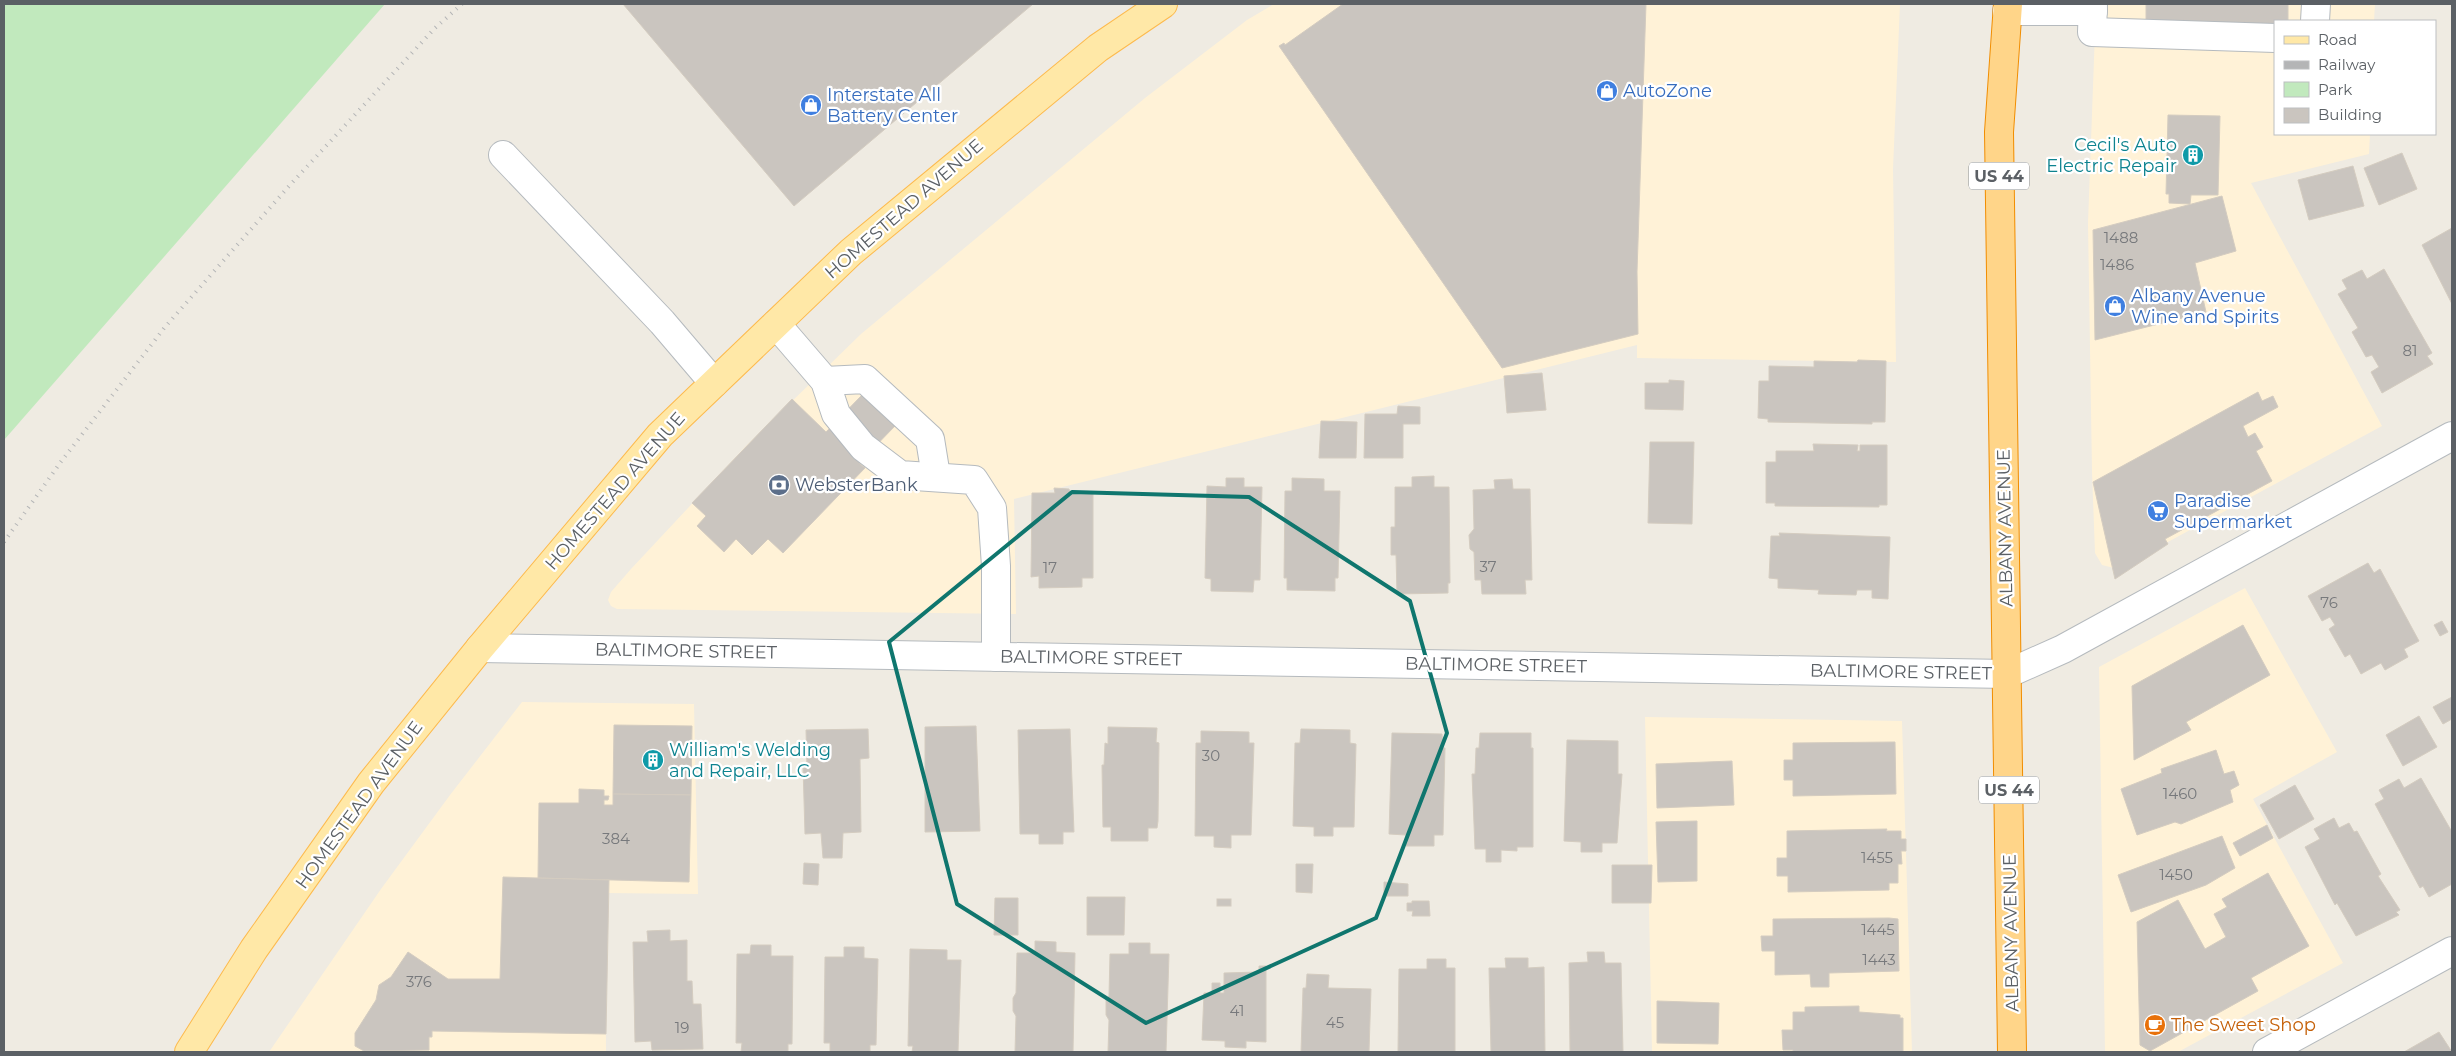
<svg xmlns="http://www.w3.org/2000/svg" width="2456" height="1056" font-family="Montserrat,sans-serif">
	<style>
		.commercial { fill: #fff2d7 }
		.green { fill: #c1e9bd }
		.building { fill: #cac5bf; stroke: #d4ccc0 }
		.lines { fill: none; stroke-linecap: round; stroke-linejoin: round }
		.minor-casing { stroke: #b5babe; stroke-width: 30 }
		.major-casing { stroke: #fdba4d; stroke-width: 30 }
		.highway-casing { stroke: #f18d00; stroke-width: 30 }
		.minor { stroke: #fff; stroke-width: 28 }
		.major { stroke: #ffe8a7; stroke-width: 28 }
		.highway { stroke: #ffd589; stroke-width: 28 }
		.rail { stroke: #b4b5b6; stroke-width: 4; stroke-dasharray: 1 6; stroke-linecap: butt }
		.marked { fill: none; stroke: #0f766e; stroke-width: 4; stroke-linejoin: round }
		.labels { text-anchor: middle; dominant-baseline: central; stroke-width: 4.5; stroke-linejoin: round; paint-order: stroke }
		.number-label { font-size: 15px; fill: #77797c }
		.shield { fill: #fff; stroke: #8c9093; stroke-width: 1 }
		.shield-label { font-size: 16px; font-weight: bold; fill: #5b6065 }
		.shop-label { font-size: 18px; fill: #366cbe; stroke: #fff; text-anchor: start }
		.culture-label { font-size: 18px; fill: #0d838f; stroke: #fff; text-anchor: end }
		.street-label { font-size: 18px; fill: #5b6065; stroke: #fff }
		.service-label { font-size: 18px; fill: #4e5e75; stroke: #fff; text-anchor: start }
		.food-label { font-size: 18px; fill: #c56008; stroke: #fff; text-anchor: start }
	</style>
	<rect width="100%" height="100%" fill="#efebe2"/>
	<g class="commercial">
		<polygon points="1274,4 1900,4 1893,169 1896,362 1637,358 1637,345 1014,499 1016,614 617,609 611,606 608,600 611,592 631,569 746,446 861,334 1145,98 1247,20"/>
		<polygon points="2096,4 2375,4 2374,21 2275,21 2275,134 2370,134 2369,154 2251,183 2382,426 2118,569 2102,565 2095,553 2092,472 2088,223"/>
		<polygon points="2245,588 2337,752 2253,799 2343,963 2178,1052 2105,1052 2099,667"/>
		<polygon points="522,702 694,704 698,894 605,893 606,1052 269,1052 381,889 450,795"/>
		<polygon points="1645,717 1902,721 1912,1052 1652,1052"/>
	</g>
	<polygon class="green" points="4,4 385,4 4,440"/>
	<g class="building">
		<polygon points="623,4 1033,4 794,206"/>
		<polygon points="1343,4 1646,4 1637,272 1638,334 1502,368 1279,46 1284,43 1285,45"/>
		<polygon points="2146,4 2288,4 2288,21 2275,21 2275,32 2154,25 2146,19"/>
		<polygon points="2168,115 2220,116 2218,195 2191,195 2190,204 2169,203 2169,194 2166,194"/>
		<polygon points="2402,153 2417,189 2379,205 2364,168"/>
		<polygon points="2353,166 2364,206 2309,220 2298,180"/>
		<polygon points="2222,196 2236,251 2195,263 2206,312 2095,340 2093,230"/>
		<polygon points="2452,228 2452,304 2422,245"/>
		<polygon points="2384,269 2432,353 2427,356 2433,364 2382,393 2371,372 2379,367 2372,355 2366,357 2352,332 2358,328 2338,294 2347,289 2342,280 2362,270 2367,279"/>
		<polygon points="1858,360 1886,361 1885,422 1872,422 1872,424 1768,422 1768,419 1758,418 1759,381 1769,381 1769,366 1814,367 1814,361 1857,362"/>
		<polygon points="1542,373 1546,410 1507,413 1504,376"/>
		<polygon points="1669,380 1684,381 1683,410 1645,409 1645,383 1669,383"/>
		<polygon points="2258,392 2262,401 2273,396 2278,407 2243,426 2248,437 2255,433 2263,447 2256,451 2272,481 2165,539 2168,544 2115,579 2093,482"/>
		<polygon points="862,395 895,426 859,463 865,468 783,553 768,539 752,555 736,539 724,552 697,526 706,516 692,503 792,399 826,432"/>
		<polygon points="1398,406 1420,407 1420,424 1403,424 1403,458 1364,458 1365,414 1397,414"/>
		<polygon points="1321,421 1357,422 1356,458 1319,458"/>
		<polygon points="1650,442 1694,442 1692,524 1648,523"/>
		<polygon points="1813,444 1858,445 1857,451 1860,451 1860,445 1887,445 1887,505 1879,505 1879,507 1775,506 1775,503 1766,503 1766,462 1776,462 1776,451 1814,451"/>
		<polygon points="1434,476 1434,487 1449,487 1450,583 1448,583 1448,593 1397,594 1396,555 1391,555 1391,527 1395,527 1395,487 1412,487 1412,477"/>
		<polygon points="1226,478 1244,478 1244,487 1262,487 1260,580 1254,580 1253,592 1211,591 1211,579 1205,578 1207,486 1226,487"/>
		<polygon points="1292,478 1324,479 1324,491 1340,491 1338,578 1335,578 1335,591 1287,590 1287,578 1284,578 1285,491 1292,491"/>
		<polygon points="1512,479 1513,489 1530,489 1532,580 1525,580 1526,594 1482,594 1481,580 1475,580 1474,552 1470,549 1469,535 1474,529 1473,490 1495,489 1494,480"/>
		<polygon points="1054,488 1069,489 1070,493 1093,493 1093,578 1082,578 1082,587 1039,588 1039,576 1031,577 1032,493 1055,493"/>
		<polygon points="1779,533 1890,537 1888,599 1872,598 1872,590 1857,590 1856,595 1818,594 1819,590 1778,588 1778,579 1769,578 1771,536 1780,536"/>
		<polygon points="2368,563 2374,573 2380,569 2419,641 2404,649 2408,657 2385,670 2381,663 2361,674 2350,654 2345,657 2329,629 2335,625 2330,617 2322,621 2308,596"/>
		<polygon points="2442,621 2448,632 2440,636 2434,625"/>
		<polygon points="2243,625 2270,675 2186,722 2191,730 2134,760 2132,686"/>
		<polygon points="2452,697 2452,719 2443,724 2433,707"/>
		<polygon points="2419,716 2437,747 2403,766 2386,735"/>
		<polygon points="614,725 692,726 691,795 613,794"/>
		<polygon points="976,726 980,831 925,832 925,727"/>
		<polygon points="1108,727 1157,728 1156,742 1159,743 1158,821 1157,828 1148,828 1148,841 1111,841 1111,827 1103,827 1102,765 1104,765 1105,743 1108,744"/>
		<polygon points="868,729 869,758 860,759 861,832 843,833 842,858 823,858 821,833 805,834 803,766 807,767 806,730"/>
		<polygon points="1070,729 1074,832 1063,832 1063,844 1039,844 1039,834 1020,834 1018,730"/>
		<polygon points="1301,729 1350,730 1350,743 1356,744 1354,827 1333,827 1333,836 1314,836 1314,827 1293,826 1295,743 1300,743"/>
		<polygon points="1201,731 1249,732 1249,743 1254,743 1251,835 1231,835 1231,848 1214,847 1214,836 1195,836 1196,743 1201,743"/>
		<polygon points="1392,733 1442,734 1443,748 1445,748 1443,835 1434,835 1434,846 1406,846 1406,835 1389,834"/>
		<polygon points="1480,733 1531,733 1531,748 1533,748 1533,847 1517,847 1517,851 1501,850 1501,862 1486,862 1486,849 1475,849 1472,774 1475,774 1476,748 1479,748"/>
		<polygon points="1567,740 1618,741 1618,774 1622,774 1617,843 1602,843 1602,852 1581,852 1581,842 1564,841"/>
		<polygon points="1895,742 1896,794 1793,796 1793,780 1784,780 1784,760 1793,760 1793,743"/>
		<polygon points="2216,750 2224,774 2234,771 2239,785 2230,790 2233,802 2181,824 2175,822 2137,835 2121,789 2162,773 2161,769"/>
		<polygon points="1732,761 1734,805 1657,808 1656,764"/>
		<polygon points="2421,778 2452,832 2452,884 2429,897 2423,886 2420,888 2375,804 2384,799 2379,790 2399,779 2404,788"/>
		<polygon points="2295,785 2314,819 2279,839 2260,805"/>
		<polygon points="579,789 604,790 604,796 609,796 608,800 604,800 604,805 613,805 613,794 691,795 689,882 538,878 539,803 579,803"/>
		<polygon points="2334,818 2339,828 2349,823 2354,832 2357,831 2381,874 2378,876 2400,910 2396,912 2399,915 2356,936 2337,903 2335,905 2305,847 2320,839 2314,829"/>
		<polygon points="1697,821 1697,881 1658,882 1656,822"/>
		<polygon points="2267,825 2273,838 2240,856 2233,843"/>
		<polygon points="1887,829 1886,831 1901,831 1901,839 1906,839 1906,851 1901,851 1902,864 1898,864 1898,883 1889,883 1889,890 1788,892 1788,876 1777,876 1777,858 1787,858 1787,831"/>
		<polygon points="2222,836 2235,868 2206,885 2131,912 2118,875"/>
		<polygon points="804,863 819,864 818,885 803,884"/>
		<polygon points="1296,864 1313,864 1312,893 1296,892"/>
		<polygon points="1612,865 1652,865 1651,903 1612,903"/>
		<polygon points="2268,873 2309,946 2251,978 2258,991 2150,1051 2140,1045 2137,922 2178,900 2205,949 2226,937 2214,914 2227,907 2222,899"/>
		<polygon points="503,877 609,880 606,1034 432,1031 432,1037 429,1037 429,1050 364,1051 355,1046 355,1033 376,1000 379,985 391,977 408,952 448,979 500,979"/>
		<polygon points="1384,882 1408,884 1408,896 1384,896"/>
		<polygon points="1087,897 1125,897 1124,935 1087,935"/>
		<polygon points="995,898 1018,898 1018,935 994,935"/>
		<rect x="1217" y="899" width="14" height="7"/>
		<polygon points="1412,901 1429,901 1430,916 1412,916 1413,911 1407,911 1407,903 1412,903"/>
		<polygon points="1889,918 1898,919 1899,971 1829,973 1829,987 1811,987 1810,974 1775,975 1775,951 1762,951 1761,936 1773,936 1773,919"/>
		<polygon points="670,930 670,941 687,940 687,981 692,981 693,1004 701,1004 703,1049 652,1050 651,1041 635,1042 633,942 648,942 647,931"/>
		<polygon points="1035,941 1056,942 1056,952 1075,953 1073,1052 1015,1052 1016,1016 1013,1011 1013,998 1016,993 1017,953 1035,953"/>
		<polygon points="1129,943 1150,943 1150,954 1169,954 1166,1052 1108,1052 1109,1020 1106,1015 1106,1000 1109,996 1110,954 1129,954"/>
		<polygon points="751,945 771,945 771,956 793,956 792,1044 788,1044 788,1052 741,1052 742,1043 736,1043 737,954 750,954"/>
		<polygon points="844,947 864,947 864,958 878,959 876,1045 870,1045 870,1052 830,1052 830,1043 824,1043 825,957 844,957"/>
		<polygon points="910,949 947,950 947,960 961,960 958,1052 912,1052 913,1046 908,1046"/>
		<polygon points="1587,952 1604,952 1605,963 1621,963 1623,1052 1570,1052 1569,963 1588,962"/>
		<polygon points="1505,958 1528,958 1528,968 1544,967 1545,1052 1491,1052 1489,968 1506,968"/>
		<polygon points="1427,959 1446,959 1446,968 1455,968 1455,1052 1398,1052 1399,969 1427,969"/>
		<polygon points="1259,966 1266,966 1266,1042 1246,1041 1246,1048 1225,1047 1225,1041 1202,1040 1204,993 1212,993 1212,983 1220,983 1220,993 1224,993 1224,973 1259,972"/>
		<polygon points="1307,974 1329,975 1328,988 1371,989 1369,1052 1301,1052 1303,988 1306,988"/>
		<polygon points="1657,1001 1719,1003 1718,1044 1657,1043"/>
		<polygon points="1859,1006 1859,1012 1900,1015 1900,1018 1903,1018 1903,1052 1793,1052 1793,1050 1783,1050 1782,1030 1793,1030 1793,1012 1805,1012 1805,1007"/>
		<polygon points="2439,1032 2452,1052 2404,1052"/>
	</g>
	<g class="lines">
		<g class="minor-casing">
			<g id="minor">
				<polyline points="2093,4 2092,32 2275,38"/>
				<polyline points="2007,11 2093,11"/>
				<polyline points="2315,21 2316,4"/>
				<polyline points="503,155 662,322 714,383"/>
				<polyline points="776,324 825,381 836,414 863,447 900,475 974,480 992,508 996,566 996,657"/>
				<polyline points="825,381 865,379 930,439 936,476"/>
				<polyline points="480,648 2007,674 2063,649 2452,436"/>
				<polyline points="2267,1052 2452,951"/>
			</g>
		</g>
		<g class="major-casing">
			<polyline id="major" points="189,1052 254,949 371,783 480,648 660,435 851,252 1098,48 1163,4"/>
		</g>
		<g class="highway-casing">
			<polyline id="highway" points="2008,4 1999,132 2012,1052"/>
		</g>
		<use href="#minor" class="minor"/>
		<use href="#major" class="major"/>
		<use href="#highway" class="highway"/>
		<polyline class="rail" points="4,542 60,463 165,327 290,185 435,28 462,4"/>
	</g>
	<path class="marked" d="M1072 492 1249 497 1410 601 1447 733 1376 918 1146 1023 957 904 889 642Z"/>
	<defs>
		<g id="shop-disc" transform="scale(1.125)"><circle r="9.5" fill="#3f7fe0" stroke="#fff"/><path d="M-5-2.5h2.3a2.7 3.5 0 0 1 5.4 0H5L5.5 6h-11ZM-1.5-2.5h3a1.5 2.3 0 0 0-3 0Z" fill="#fff"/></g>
		<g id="building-disc" transform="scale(1.125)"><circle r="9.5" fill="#0f9aa8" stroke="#fff"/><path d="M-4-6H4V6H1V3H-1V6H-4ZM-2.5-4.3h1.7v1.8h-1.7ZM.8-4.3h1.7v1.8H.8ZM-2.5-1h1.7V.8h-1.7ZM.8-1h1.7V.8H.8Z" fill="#fff"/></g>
		<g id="bank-disc" transform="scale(1.125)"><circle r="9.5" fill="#5c6f8a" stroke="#fff"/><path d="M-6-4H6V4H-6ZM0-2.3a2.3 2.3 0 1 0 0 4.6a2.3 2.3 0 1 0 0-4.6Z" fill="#fff"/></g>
		<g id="supermarket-disc" transform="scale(1.125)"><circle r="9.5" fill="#3f7fe0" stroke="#fff"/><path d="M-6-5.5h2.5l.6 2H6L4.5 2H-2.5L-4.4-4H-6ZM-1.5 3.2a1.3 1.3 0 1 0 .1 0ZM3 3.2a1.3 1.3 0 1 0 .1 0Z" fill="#fff"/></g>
		<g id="cafe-disc" transform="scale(1.125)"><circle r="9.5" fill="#e8710a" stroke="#fff"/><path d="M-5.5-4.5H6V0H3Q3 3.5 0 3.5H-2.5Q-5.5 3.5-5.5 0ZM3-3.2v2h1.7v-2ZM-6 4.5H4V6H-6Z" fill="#fff"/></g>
	</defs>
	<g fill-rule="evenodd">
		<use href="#shop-disc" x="1607" y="91"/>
		<use href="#shop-disc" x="811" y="105"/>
		<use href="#building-disc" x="2193" y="155"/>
		<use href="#shop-disc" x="2115" y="306"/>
		<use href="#bank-disc" x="779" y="485"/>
		<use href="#supermarket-disc" x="2158" y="511"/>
		<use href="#building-disc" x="653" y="760"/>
		<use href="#cafe-disc" x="2155" y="1025"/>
	</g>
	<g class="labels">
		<g class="number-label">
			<text x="2121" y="237">1488</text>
			<text x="2117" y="264">1486</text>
			<text x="2410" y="350">81</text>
			<text x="1488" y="566">37</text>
			<text x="1050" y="567">17</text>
			<text x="2329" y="602">76</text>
			<text x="1211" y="755">30</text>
			<text x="2180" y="793">1460</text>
			<text x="616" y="838">384</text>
			<text x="1877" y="857">1455</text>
			<text x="2176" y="874">1450</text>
			<text x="1878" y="929">1445</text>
			<text x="1879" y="959">1443</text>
			<text x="419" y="981">376</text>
			<text x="1237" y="1010">41</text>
			<text x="1335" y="1022">45</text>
			<text x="682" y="1027">19</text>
		</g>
		<g class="shield">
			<rect x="1969" y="162.5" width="60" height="27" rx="4"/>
			<rect x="1979" y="776.5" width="60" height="27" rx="4"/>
		</g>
		<g class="shield-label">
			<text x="1999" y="176">US 44</text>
			<text x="2009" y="790">US 44</text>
		</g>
		<g class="shop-label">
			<text x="1623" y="91">AutoZone</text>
			<text x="827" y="95">Interstate All<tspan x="827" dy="21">Battery Center</tspan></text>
			<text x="2131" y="296">Albany Avenue<tspan x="2131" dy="21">Wine and Spirits</tspan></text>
			<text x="2174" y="501">Paradise<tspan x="2174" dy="21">Supermarket</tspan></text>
		</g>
		<g class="culture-label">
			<text x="2177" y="145">Cecil's Auto<tspan x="2177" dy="21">Electric Repair</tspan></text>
			<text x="669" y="750" text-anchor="start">William's Welding<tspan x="669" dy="21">and Repair, LLC</tspan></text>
		</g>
		<g class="street-label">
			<text transform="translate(904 209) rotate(-41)">HOMESTEAD AVENUE</text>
			<text transform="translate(615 491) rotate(-49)">HOMESTEAD AVENUE</text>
			<text transform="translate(2005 528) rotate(-91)">ALBANY AVENUE</text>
			<text transform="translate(686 651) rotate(1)">BALTIMORE STREET</text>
			<text transform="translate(1091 658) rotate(1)">BALTIMORE STREET</text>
			<text transform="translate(1496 665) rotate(1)">BALTIMORE STREET</text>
			<text transform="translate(1901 672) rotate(1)">BALTIMORE STREET</text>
			<text transform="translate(359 805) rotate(-54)">HOMESTEAD AVENUE</text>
			<text transform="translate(2011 933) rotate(-91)">ALBANY AVENUE</text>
		</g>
		<g class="service-label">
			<text x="795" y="485">WebsterBank</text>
		</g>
		<g class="food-label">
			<text x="2171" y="1025">The Sweet Shop</text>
		</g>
	</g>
	<rect width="2456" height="1056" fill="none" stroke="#5b6065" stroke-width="10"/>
	<rect x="2274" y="20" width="162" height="115" fill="#ffffff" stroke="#bdbfc1"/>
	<rect x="2284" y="36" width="25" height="8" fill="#ffe8a7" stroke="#bdbfc1"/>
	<text x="2318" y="45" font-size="15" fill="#5b6065">Road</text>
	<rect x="2284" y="61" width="25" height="8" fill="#b4b5b6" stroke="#bdbfc1"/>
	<text x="2318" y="70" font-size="15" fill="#5b6065">Railway</text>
	<rect x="2284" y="82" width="25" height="15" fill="#c1e9bd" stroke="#bdbfc1"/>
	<text x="2318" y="95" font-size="15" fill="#5b6065">Park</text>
	<rect x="2284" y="108" width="25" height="15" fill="#cac5bf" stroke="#bdbfc1"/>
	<text x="2318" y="120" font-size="15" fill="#5b6065">Building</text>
</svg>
